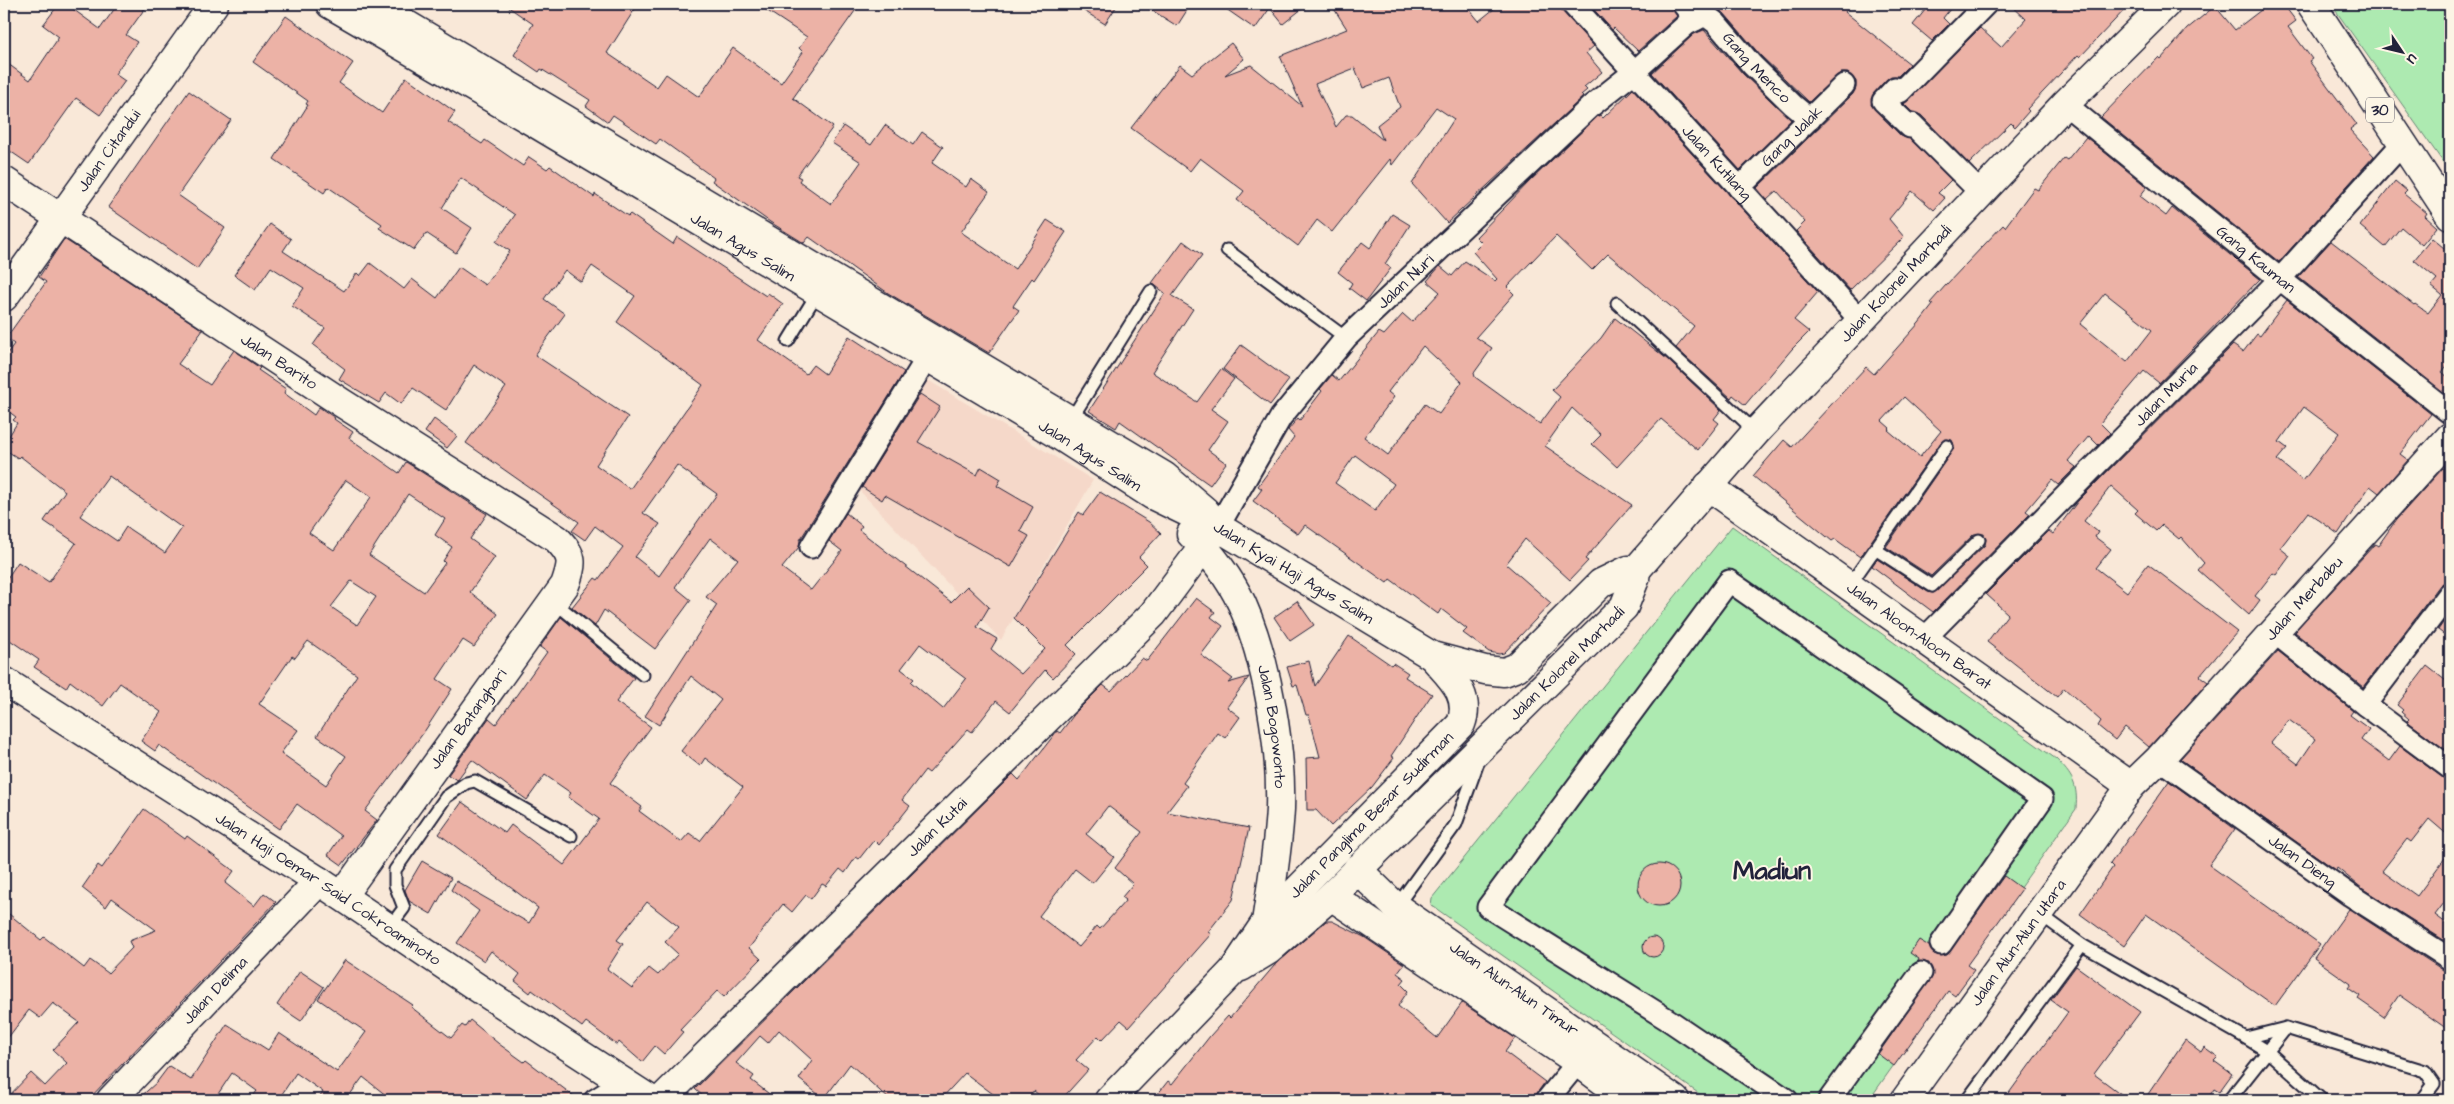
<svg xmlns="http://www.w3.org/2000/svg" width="2454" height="1104" font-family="'Architects Daughter',sans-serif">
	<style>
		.built { fill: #f5d8c9 }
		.green { fill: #adeab1; stroke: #688676 }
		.building { fill: #ecb2a6; stroke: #22223b; fill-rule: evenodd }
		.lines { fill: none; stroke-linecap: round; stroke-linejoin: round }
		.lane-casing { stroke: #22223b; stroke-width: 15 }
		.street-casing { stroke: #22223b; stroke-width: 25 }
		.secondary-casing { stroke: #22223b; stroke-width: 31 }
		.primary-casing { stroke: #22223b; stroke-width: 31 }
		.highway-casing { stroke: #22223b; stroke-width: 31 }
		.lane { stroke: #fcf5e5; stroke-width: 11 }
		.street { stroke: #fcf5e5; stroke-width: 21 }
		.secondary { stroke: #fcf5e5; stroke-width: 28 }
		.primary { stroke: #fcf5e5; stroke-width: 28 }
		.highway { stroke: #fcf5e5; stroke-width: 28 }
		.labels { text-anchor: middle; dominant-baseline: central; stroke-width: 4; stroke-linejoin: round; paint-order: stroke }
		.shield { fill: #fcf5e5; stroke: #63616e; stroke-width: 1 }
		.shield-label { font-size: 15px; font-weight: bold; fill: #22223b }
		.street-label { font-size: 16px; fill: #22223b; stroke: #fcf5e5 }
		.town-label { font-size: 26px; font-weight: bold; fill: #22223b; stroke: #fcf5e5 }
	</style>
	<rect width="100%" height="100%" fill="#f9e8d8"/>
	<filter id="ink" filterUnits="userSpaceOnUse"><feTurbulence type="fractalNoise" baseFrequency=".02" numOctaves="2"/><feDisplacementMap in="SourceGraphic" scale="10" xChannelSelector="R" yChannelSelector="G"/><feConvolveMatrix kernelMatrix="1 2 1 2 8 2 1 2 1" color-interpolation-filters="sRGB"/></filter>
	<g filter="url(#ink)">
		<polygon class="built" points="921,376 1093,480 1001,640 859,490"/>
		<g class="green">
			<polygon points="2331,4 2450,4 2450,172"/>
			<path d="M1732 526 2056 759C2073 776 2078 785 2076 809L1869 1100H1708L1431 905 1432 898Z"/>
		</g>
		<g class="building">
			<polygon points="59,4 66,4 100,29 118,4 148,4 126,35 137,42 115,74 125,81 100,115 76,98 29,164 4,147 4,61 30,80 59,37 43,25"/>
			<polygon points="504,4 638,4 607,53 657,87 666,74 699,97 733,48 781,83 803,52 799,48 807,37 757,4 860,4 793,98 833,127 797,176 801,178 799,181 831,204 861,162 832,143 843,126 871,145 885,125 913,145 922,132 943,147 932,163 966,187 971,179 989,192 961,232 1015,269 1047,220 1066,232 1034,280 1032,278 1013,306 1019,310 989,353 888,293 809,237 804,243 770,222 712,181 714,178 660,139 656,144 613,115 608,122 586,106 590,100 541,69 539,72 514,55 533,24"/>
			<polygon points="1073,4 1118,4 1105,24"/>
			<polygon points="1142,4 1191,4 1177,26"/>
			<polygon points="1219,4 1308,4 1283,24 1270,8 1255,29"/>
			<path d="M1331 4H1465L1479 21 1500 4H1560L1563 12 1594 46 1586 53 1602 72 1584 87 1587 90 1581 95 1583 97 1447 223 1412 184 1454 119 1436 107 1392 165 1390 159 1332 232 1317 220 1298 246 1237 200 1244 191 1200 158 1190 171 1131 128 1180 65 1192 74 1231 43 1244 59 1225 75 1251 65 1302 106 1280 56 1347 29ZM1355 68 1363 88 1389 78 1400 107 1377 125 1383 140 1352 115H1346L1336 127 1315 84Z"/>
			<polygon points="1589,4 1671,4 1677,16 1638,51 1614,28 1612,30"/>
			<polygon points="1698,4 1851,4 1845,12 1910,64 1898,76 1891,76 1886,80 1874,93 1871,105 1901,136 1910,139 1951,180 1938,193 1945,198 1934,210 1912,191 1889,219 1904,237 1850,290 1796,231 1805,222 1777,191 1767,200 1757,188 1853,94 1856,88 1856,81 1848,73 1840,73 1809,102 1761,56 1724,13 1715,7"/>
			<polygon points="1930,4 1954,4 1943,18 1949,24 1932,41 1913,25"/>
			<polygon points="2010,4 2130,4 2080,57 2078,55 2027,109 2029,111 2015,127 2011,123 1969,164 1921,115 1912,112 1904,104 1980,28 2001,47 2026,19"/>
			<polygon points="2256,4 2283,4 2296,21 2288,27 2312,59 2309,61 2357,125 2350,130 2374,156 2279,262 2101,117 2159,57 2161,59 2187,29 2215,6 2235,30 2261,10"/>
			<path d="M286 16 353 63 339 83 382 113 406 77 455 112 448 122 482 144 485 140 523 166 529 157 547 169 550 166 594 197 595 194 628 216 630 214 673 244 677 237 766 296 768 293 783 304 758 340 806 374 813 365 825 374 849 336 904 372 800 540 799 547 782 568 811 590 842 551 829 541 846 513 862 526 859 530 951 602 967 586 989 607 977 627 997 639 991 649 1021 674 1045 649 1014 618 1079 512 1083 515 1100 492 1149 522 1161 533 1139 557 1147 565 1067 645 1076 654 1053 678 1045 670 1010 712 996 701 972 732 968 729 929 773 925 770 902 800 910 806 879 845 874 840 859 859 856 857 845 873 840 869 826 886 822 884 811 899 806 895 792 912 783 904 749 948 761 959 724 997 717 991 680 1030 683 1032 664 1054 655 1046 642 1062 619 1042 617 1045 586 1022 582 1027 532 990 530 993 515 981 520 974 491 951 484 961 457 943 479 911 451 890 456 881 529 923 538 908 439 834 462 802 505 833 511 825 564 865 599 819 568 797 571 793 545 775 527 800 472 760 457 780 448 775 489 718 496 724 547 652 540 647 561 617 634 678 616 702 651 727 610 783 642 807 639 811 681 842 689 833 700 841 743 787 705 758 700 766 681 751 721 700 691 676 659 725 645 716 717 605 706 597 738 559 710 538 675 587 691 600 655 649 604 610 595 626 572 607 595 578 598 580 623 547 595 526 585 540 572 531 579 522 466 443 506 387 474 365 446 410 413 388 401 404 386 393 379 403 339 379 345 369 313 345 325 328 292 306 304 288 271 267 255 290 234 275 270 224 291 239 283 251 344 291 357 273 360 276 370 263 404 289 412 279 437 298 459 267 485 285 510 251 496 242 515 215 461 178 442 208 472 228 456 253 426 233 414 250 379 228 382 224 328 187 324 193 274 159 308 105 306 104 308 101 253 62ZM592 266 635 296 617 322 703 385 630 489 596 465 628 417 535 355 565 314 544 299 565 270 581 282ZM677 465 717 494 659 576 635 557 660 524 643 513ZM920 644 966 679 943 709 911 682 914 679 901 669ZM647 902 679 927 665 942 678 954 658 975 649 968 632 988 607 969 623 944 617 940Z"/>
			<polygon points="1704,30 1743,74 1791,120 1740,170 1652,73 1694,34"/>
			<path d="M1633 89 1818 292 1794 320 1809 332 1792 349 1745 405 1733 395 1731 398 1676 348 1694 326 1608 254 1592 270 1556 236 1507 287 1514 294 1476 337 1492 348 1474 373 1475 377 1540 424 1560 397 1552 390 1601 338 1615 318 1667 359 1721 410 1714 419 1719 423 1698 450 1661 419 1617 467 1592 444 1601 435 1572 408 1545 446 1632 505 1585 559 1588 561 1570 580 1525 539 1506 564 1551 603 1504 653 1499 654 1489 652 1463 633 1467 629 1441 609 1438 614 1390 579 1387 583 1305 525 1298 534 1253 501 1262 489 1258 486 1294 437 1288 430 1298 418 1300 420 1322 391 1320 389 1332 375 1339 381 1379 332 1384 335 1403 314 1412 322 1440 292 1427 281 1440 266 1452 276 1465 261 1495 281 1497 279 1473 252 1482 243 1476 237 1530 181 1598 116 1600 115 1603 118ZM1423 346 1462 382 1439 414 1425 404 1388 455 1364 437 1394 397 1388 392ZM1355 455 1394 484 1375 511 1335 483Z"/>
			<polygon points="189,91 231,120 178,195 225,228 197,269 108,207"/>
			<path d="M2086 137 2147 187 2140 196 2166 216 2172 208 2260 279 2159 383 2144 371 2100 423 2110 433 2098 445 2089 436 2068 461 2076 467 2058 485 2052 480 2026 511 2030 514 1933 612 1872 566 1877 559 1928 592 1934 593 1985 545 1986 539 1984 534H1974L1931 576 1886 547 1953 450 1954 446 1952 440 1947 439 1941 442 1860 557 1835 539 1832 541 1753 476 1784 440 1792 447 1866 367 1874 374 1919 323 1933 305 1930 303 1946 285 2003 225 2005 227 2034 188 2038 190 2064 158 2067 160ZM2105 293 2152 330 2127 362 2080 324ZM1904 397 1941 431 1920 457 1888 430 1890 428 1882 421Z"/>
			<polygon points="2395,181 2407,191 2404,194 2427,213 2425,216 2437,227 2422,245 2401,227 2385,247 2360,226"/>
			<polygon points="1392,214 1410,225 1385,264 1391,268 1366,301 1349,288 1352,283 1338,272 1362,242 1370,248"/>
			<polygon points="2432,238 2450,253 2450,362 2442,372 2450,379 2450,397 2298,277 2331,241 2414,305 2415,304 2428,313 2442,295 2431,286 2437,279 2414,260"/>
			<path d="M64 239 203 330 178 364 210 385 234 350 260 368 258 370 286 389 284 393 314 415 319 407 335 418 334 419 353 432 349 438 399 473 406 462 487 514 470 539 495 557 470 592 498 614 474 647 463 640 437 679 452 689 424 732 365 811 377 820 342 865 328 855 341 836 297 804 279 829 159 745 155 751 141 741 161 712 120 683 103 706 70 681 66 688 34 667 39 660 4 636V583L18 562 49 582 76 543 44 521 65 491 20 456 18 458 4 449V444L17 423 13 420 16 417 4 408V358L14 344 6 338 46 282 39 277ZM109 476 182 528 165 553 126 527 117 541 80 516ZM346 480 371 497 334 550 309 533ZM408 494 445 519 435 535 452 547 443 561 445 563 424 592 369 555ZM351 581 376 597 357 625 331 607ZM308 641 357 675 317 736 346 756 326 785 281 753 298 730 259 704 292 656 295 658Z"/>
			<polygon points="1183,241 1202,255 1172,296 1193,309 1152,372 1197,402 1221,369 1234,379 1211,409 1228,421 1208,450 1226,463 1210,485 1120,421 1116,428 1089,411 1165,293 1152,283"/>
			<path d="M2287 300 2431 414 2400 454 2408 460 2379 493 2370 486 2338 534 2308 512 2280 548 2290 556 2276 575 2273 573 2255 596 2260 600 2249 615 2198 570 2204 563 2181 537 2179 539 2162 525 2156 531 2135 513 2138 510 2111 486 2084 521 2098 532 2095 537 2111 549 2096 568 2127 592 2148 564 2237 632 2200 676 2208 682 2149 747 2125 727 2115 740 2098 726 2101 721 2064 688 2057 697 1987 642 2008 614 1986 594 2049 531 2053 534 2078 501 2233 345 2243 352 2257 334 2260 336ZM2304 407 2339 433 2303 481 2277 460 2287 448 2279 442Z"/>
			<polygon points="1241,345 1289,380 1270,405 1223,369"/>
			<polygon points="920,394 940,407 918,442 977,475 981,467 1001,479 997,486 1033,507 1020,531 1029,536 1011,567 885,495 882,500 862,487"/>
			<polygon points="434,419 457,436 447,448 425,432"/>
			<polygon points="2443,468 2450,474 2450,581 2440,585 2363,687 2294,632 2375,544 2378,546 2396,520"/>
			<path d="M1196 598 1215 612 1211 617 1223 626 1201 655 1233 679 1228 683 1249 677 1227 707 1240 717 1225 738 1218 733 1183 783 1187 786 1167 812 1249 828 1233 900 1208 932 1211 934 1129 1027 1121 1020 1102 1040 1098 1036 1076 1060 1088 1070 1061 1100H1045L1034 1091 1027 1100H1001L965 1073 940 1100H890L850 1064 824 1099 799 1079 812 1060 779 1030 768 1043 760 1036 736 1063 754 1076 751 1080 777 1100H707L695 1089 1013 774 1019 780 1057 731 1060 733 1076 712 1103 685 1111 691 1142 658 1147 661ZM1108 806 1142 832 1115 868 1133 884 1122 897 1126 900 1100 929 1097 926 1079 947 1039 916 1075 869 1093 883 1114 857 1086 834Z"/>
			<polygon points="1297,601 1314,625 1290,641 1274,617"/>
			<polygon points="2450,613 2450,639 2438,630"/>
			<polygon points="1349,636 1391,665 1393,663 1408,673 1405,677 1432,694 1391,756 1394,758 1372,787 1331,826 1316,810 1307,810 1306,758 1320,757 1309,715 1306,715 1297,685 1293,686 1287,667 1309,661 1315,686"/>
			<path d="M2278 651 2353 711 2350 715 2369 729 2361 740 2389 761 2400 746 2443 778 2450 780V837L2429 819 2411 842 2407 839 2382 871 2417 896 2450 851V895L2435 915 2450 926V944L2363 889 2337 868 2336 870 2180 759ZM2289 720 2315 739 2298 764 2271 743Z"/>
			<polygon points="2427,666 2450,684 2450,753 2407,721 2409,719 2401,712 2403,710 2397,705"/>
			<polygon points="2169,781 2235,829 2209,865 2320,944 2275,1006 2146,914 2124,946 2080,914 2113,867 2110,864"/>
			<polygon points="144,809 185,839 187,836 234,871 225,883 254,906 264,893 276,902 88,1100 5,1100 31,1073 45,1086 67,1063 53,1050 79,1022 53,1003 40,1018 29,1010 4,1043 4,910 41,940 44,937 84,968 90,960 108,973 132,948 129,941 156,930 112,898 106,907 82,888 98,865 102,868"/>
			<polygon points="422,861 451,878 431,914 409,901 405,890"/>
			<circle cx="1659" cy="885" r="21"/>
			<polygon points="2004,876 2022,889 1967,965 1974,970 1955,996 1948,991 1894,1066 1878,1054 1933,975 1929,963 1918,961 1919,959 1910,953 1919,940 1929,946 1934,954 1947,955"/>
			<polygon points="2349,909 2443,970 2450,971 2450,1031 2399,995 2384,1017 2358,999 2360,996 2348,988 2351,984 2314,958"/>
			<polygon points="1326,921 1332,921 1364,937 1404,964 1397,973 1405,979 1401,984 1408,991 1398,1006 1437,1038 1462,1003 1515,1038 1505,1052 1545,1082 1537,1093 1535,1100 1153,1100 1168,1081 1172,1084 1210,1036 1228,1016 1230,1018 1274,966"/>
			<circle cx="1653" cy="947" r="10"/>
			<polygon points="345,960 413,1005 411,1007 451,1038 462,1025 465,1027 470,1020 499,1044 524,1062 526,1060 579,1100 392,1100 363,1077 346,1100 318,1100 323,1092 296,1073 278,1100 250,1100 257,1091 232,1073 214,1100 137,1100 157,1082 169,1066 191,1080 227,1024 268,1050 279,1033 337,1072 366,1032 318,999"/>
			<polygon points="2076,966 2140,1012 2094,1074 2129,1100 2004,1100 2068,1012 2051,1000"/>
			<polygon points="300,971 324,987 301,1021 277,1005"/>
			<polygon points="2185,1040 2201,1052 2204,1047 2218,1057 2214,1061 2232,1074 2219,1092 2214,1089 2207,1100 2144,1100"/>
		</g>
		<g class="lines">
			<g class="lane-casing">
				<g id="lane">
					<polyline points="1227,250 1346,338"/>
					<polyline points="1617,303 1756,432"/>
					<polyline points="788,341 818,292"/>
					<polyline points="1070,421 1151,291"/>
					<polyline points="1875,549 1932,586 1979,540"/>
					<polyline points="1849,586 1947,446"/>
					<polyline points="553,601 643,675"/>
					<polyline points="1396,907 1456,824 1479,760"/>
					<polyline points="2040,914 2082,945 2246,1038"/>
					<polyline points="389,928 404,908 395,885 395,870 446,797 466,783 475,781 571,836"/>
					<polyline points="1967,1100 2082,945"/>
					<polyline points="2229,1100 2286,1028"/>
					<polyline points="2322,1100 2267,1051 2246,1038 2286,1028 2425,1071 2434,1084 2422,1100"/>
				</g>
			</g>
			<g class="street-casing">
				<g id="street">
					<path id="s1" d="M1572 4 1861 321"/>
					<polyline points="1683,4 1695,20"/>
					<path id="s2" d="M2065 104 2280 279 2450 413"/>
					<path id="s3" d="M1739 188 1844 85"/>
					<polyline points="1981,193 1912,124 1910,127 1883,101 1895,88 1900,92 1986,4"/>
					<path id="s4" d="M1218 527 1281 417 1346 338 1590 107 1634 72 1687 24 1701 17H1708L1716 23 1752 65 1793 105 1810 119"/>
					<polyline points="811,547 927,358"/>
					<polyline points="2274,632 2365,705 2450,593"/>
					<path id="s5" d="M1924 639 2280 279 2402 144"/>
					<polyline points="2365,705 2450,768"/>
					<path id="s6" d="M2159 759 2350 895 2450 959"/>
					<polyline points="595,1100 624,1082"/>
					<polyline points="1547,1100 1578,1062"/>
					<polyline points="1787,1100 1670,1021 1488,907 1729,581 2042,799 1941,944"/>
					<polyline points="1829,1100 1921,973"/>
				</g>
			</g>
			<g class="secondary-casing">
				<g id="secondary">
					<path id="s7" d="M330 4 535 123 1060 436 1152 495 1218 527 1432 656 1485 670 1504 672 1517 667 1601 583 1628 570H1636L1756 432 2065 104 2166 4"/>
					<path id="s8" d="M4 181 342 403 557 539C574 557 573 562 565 585L342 896"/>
					<path id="s9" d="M4 297 214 4"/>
					<path id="s10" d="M1708 486 2131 786"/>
					<path id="s11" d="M1191 534C1210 552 1231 580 1242 604 1267 660 1282 748 1280 809 1278 847 1272 884 1266 922"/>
					<path id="s12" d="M4 681 319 881 478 988 651 1100"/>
					<path id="s13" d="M1357 869 1396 907 1675 1100"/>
					<polyline points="1331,896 1578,1062 1629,1100"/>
					<path id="s14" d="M111 1100 319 881"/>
					<path id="s15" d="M661 1100 1153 614 1218 527"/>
					<path id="s16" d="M1905 1100 2131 786 2159 759 2450 437"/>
				</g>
			</g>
			<g class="primary-casing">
				<g id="primary">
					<polyline points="372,4 1164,476 1205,511 1218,527"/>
					<path id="s17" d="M1241 967 1269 950 1331 896 1624 607 1635 579 1636 570"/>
					<path id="s18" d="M1109 1100 1233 971 1266 922 1461 724C1472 694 1450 677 1432 656"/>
				</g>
			</g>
			<g class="highway-casing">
				<polyline id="highway" points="2311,4 2450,215"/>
			</g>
			<use href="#lane" class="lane"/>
			<use href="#street" class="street"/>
			<use href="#secondary" class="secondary"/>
			<use href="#primary" class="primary"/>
			<use href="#highway" class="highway"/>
		</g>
	</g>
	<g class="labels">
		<rect class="shield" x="2366" y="97.5" width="28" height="25" rx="4"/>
		<g class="shield-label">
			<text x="2380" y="110">30</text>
		</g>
		<g class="street-label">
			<text stroke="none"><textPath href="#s4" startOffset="786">Gang Menco</textPath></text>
			<text stroke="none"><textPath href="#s3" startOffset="74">Gang Jalak</textPath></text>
			<text stroke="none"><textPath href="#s9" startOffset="180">Jalan Citandui</textPath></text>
			<text stroke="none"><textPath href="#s1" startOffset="215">Jalan Kutilang</textPath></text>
			<text stroke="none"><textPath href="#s7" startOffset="479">Jalan Agus Salim</textPath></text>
			<text stroke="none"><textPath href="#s2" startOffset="246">Gang Kauman</textPath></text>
			<text stroke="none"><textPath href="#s4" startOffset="311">Jalan Nuri</textPath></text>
			<text stroke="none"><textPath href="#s7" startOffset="1912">Jalan Kolonel Marhadi</textPath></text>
			<text stroke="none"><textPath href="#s8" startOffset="329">Jalan Barito</textPath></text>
			<text stroke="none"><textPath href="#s5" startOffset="344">Jalan Muria</textPath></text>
			<text stroke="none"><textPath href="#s7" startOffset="884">Jalan Agus Salim</textPath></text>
			<text stroke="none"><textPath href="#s7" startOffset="1119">Jalan Kyai Haji Agus Salim</textPath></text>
			<text stroke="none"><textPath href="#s16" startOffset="642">Jalan Merbabu</textPath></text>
			<text stroke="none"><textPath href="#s10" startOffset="259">Jalan Aloon-Aloon Barat</textPath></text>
			<text stroke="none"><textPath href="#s17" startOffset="446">Jalan Kolonel Marhadi</textPath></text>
			<text transform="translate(468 719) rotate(-54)">Jalan Batanghari</text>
			<text stroke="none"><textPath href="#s11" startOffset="214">Jalan Bogowonto</textPath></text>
			<text stroke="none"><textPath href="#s18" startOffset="388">Jalan Panglima Besar Sudirman</textPath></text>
			<text stroke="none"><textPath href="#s15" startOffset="388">Jalan Kutai</textPath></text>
			<text stroke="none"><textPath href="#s6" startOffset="176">Jalan Dieng</textPath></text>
			<text stroke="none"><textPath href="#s12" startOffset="385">Jalan Haji Oemar Said Cokroaminoto</textPath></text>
			<text stroke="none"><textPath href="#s16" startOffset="194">Jalan Alun-Alun Utara</textPath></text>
			<text stroke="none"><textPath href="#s13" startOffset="198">Jalan Alun-Alun Timur</textPath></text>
			<text stroke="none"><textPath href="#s14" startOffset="151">Jalan Delima</textPath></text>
		</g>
		<g class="town-label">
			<text x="1772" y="871">Madiun</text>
		</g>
	</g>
	<rect width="2454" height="1104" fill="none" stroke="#fcf5e5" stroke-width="20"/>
	<rect x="10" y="10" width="2434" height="1084" fill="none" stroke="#22223b" stroke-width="2" filter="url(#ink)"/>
	<g transform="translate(2402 52) rotate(125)" stroke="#fcf5e5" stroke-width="4" paint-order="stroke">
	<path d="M0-4L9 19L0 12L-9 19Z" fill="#22223b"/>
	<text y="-8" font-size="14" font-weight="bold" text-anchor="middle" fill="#22223b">U</text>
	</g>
</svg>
